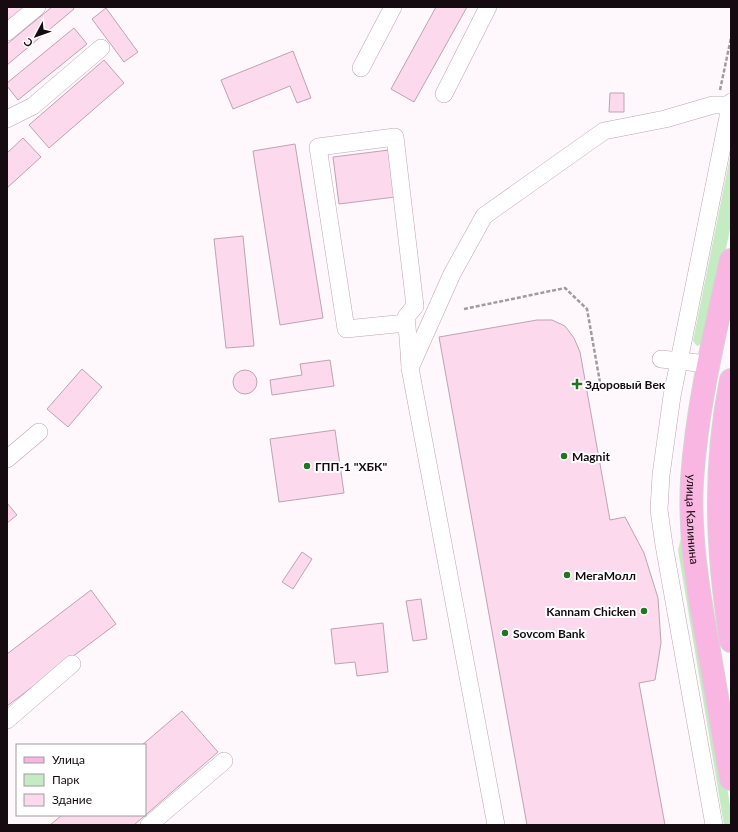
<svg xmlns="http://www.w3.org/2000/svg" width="738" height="832" font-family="Lato,sans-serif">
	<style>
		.green { fill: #c4ebc1 }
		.building { fill: #fcd9ed; stroke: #bfa3b3 }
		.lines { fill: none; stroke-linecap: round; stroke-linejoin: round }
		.minor-casing { stroke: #c0a3b4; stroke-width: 18 }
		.major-casing { stroke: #d5d3d4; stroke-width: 24 }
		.path { stroke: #a29a9f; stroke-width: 2.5; stroke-dasharray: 4 2; stroke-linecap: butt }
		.minor { stroke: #fff; stroke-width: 17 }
		.major { stroke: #fab6e2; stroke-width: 22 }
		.poi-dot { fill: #207723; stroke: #fff; stroke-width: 1.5 }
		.labels { text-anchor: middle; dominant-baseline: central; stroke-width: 4; stroke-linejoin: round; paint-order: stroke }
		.poi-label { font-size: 12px; font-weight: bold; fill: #150b11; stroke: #fff; text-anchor: start }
		.street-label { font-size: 12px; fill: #150b11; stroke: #fff }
	</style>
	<rect width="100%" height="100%" fill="#fef7fb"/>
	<g class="green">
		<polygon points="731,152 731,224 708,336 705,342 697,346 693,341"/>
		<polygon points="682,534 688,550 731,812 731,825 724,825 678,550"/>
	</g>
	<g class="building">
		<polygon points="7,7 28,7 7,24"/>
		<polygon points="52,7 73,7 74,9 7,65 7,44"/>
		<polygon points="436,7 467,7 414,102 391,89"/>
		<polygon points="106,8 138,52 124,62 92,19"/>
		<polygon points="74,28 87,44 18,100 7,86 7,83"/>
		<polygon points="293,51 311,98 297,103 290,86 233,109 221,80"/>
		<polygon points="104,60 124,83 49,148 29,125"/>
		<polygon points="610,93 624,93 624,112 609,112"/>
		<polygon points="23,138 41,157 7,188 7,153"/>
		<polygon points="295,144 323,318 280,325 253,151"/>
		<polygon points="389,150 395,197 339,204 333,157"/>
		<polygon points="243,236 254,346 226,348 214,239"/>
		<polygon points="537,320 552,320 565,326 574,338 580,352 610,520 625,517 644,553 658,598 661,643 655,680 639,683 665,825 527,825 439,337"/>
		<polygon points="330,360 334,386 272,395 270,380 302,375 300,364"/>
		<polygon points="82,369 102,387 68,427 47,409"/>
		<circle cx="245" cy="382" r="12"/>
		<polygon points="335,430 344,493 279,502 270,439"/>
		<polygon points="7,503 17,515 7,523"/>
		<polygon points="302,552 312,559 293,589 282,582"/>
		<polygon points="91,590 116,624 7,706 7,654"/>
		<polygon points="421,599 427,639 413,641 406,601"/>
		<polygon points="383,623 388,672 357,676 355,662 335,664 331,629"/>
		<polygon points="182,711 218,752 134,825 50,825 62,815 145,815 145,745 142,745"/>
	</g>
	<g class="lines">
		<g class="minor-casing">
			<g id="minor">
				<polyline points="7,32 37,7"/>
				<polyline points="361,68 393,7"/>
				<polyline points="444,94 488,7"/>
				<polyline points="7,119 33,106 101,48"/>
				<path d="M406 323 346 329 318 147 395 137 415 306 406 317C408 334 409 350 410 367"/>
				<polyline points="661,359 708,364"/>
				<polyline points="7,459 39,432"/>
				<polyline points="7,720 72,664"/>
				<polyline points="149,825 224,761"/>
				<polyline points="496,825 410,368 452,274 484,216 604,131 665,119 713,105 730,105"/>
				<polyline points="714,825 664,545 659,510 661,475 672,396 731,102"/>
			</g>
		</g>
		<g class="major-casing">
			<g id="major">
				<path id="s1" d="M731 260C715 332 697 405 692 480 689 535 698 591 708 645 716 690 723 734 731 779"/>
				<path d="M731 380C713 470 717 551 731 641"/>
			</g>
		</g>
		<g class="path">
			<polyline points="720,90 731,38"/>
			<polyline points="464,309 565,288 587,309 601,388 612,387"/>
			<polyline points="586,385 600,383"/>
		</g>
		<use href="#minor" class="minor"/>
		<use href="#major" class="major"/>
	</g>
	<g class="poi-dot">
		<path d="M575 378h4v4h4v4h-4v4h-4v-4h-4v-4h4z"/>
		<circle cx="564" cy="456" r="4"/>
		<circle cx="307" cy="466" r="4"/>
		<circle cx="567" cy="575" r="4"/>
		<circle cx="644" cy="611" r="4"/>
		<circle cx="505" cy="633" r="4"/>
	</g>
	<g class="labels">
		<g class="poi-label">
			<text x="585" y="384">Здоровый Век</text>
			<text x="572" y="456">Magnit</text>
			<text x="315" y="466">ГПП-1 "ХБК"</text>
			<text x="575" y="575">МегаМолл</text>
			<text x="636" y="611" text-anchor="end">Kannam Chicken</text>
			<text x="513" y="633">Sovcom Bank</text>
		</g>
		<g class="street-label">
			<text stroke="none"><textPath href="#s1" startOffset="263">улица Калинина</textPath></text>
		</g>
	</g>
	<rect width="738" height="832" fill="none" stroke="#150b11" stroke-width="16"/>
	<rect x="16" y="744" width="130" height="72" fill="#ffffff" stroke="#a19da0"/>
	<rect x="24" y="757" width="20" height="6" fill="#fab6e2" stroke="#a19da0"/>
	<text x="52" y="764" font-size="12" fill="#150b11">Улица</text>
	<rect x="24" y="774" width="20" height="12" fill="#c4ebc1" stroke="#a19da0"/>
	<text x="52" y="784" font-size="12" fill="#150b11">Парк</text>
	<rect x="24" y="794" width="20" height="12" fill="#fcd9ed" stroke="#a19da0"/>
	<text x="52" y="804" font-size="12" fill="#150b11">Здание</text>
	<g transform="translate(36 36) rotate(229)" stroke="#ffffff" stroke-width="3" paint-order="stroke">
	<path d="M0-3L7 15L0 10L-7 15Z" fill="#150b11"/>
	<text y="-6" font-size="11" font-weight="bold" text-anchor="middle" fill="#150b11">С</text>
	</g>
</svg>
